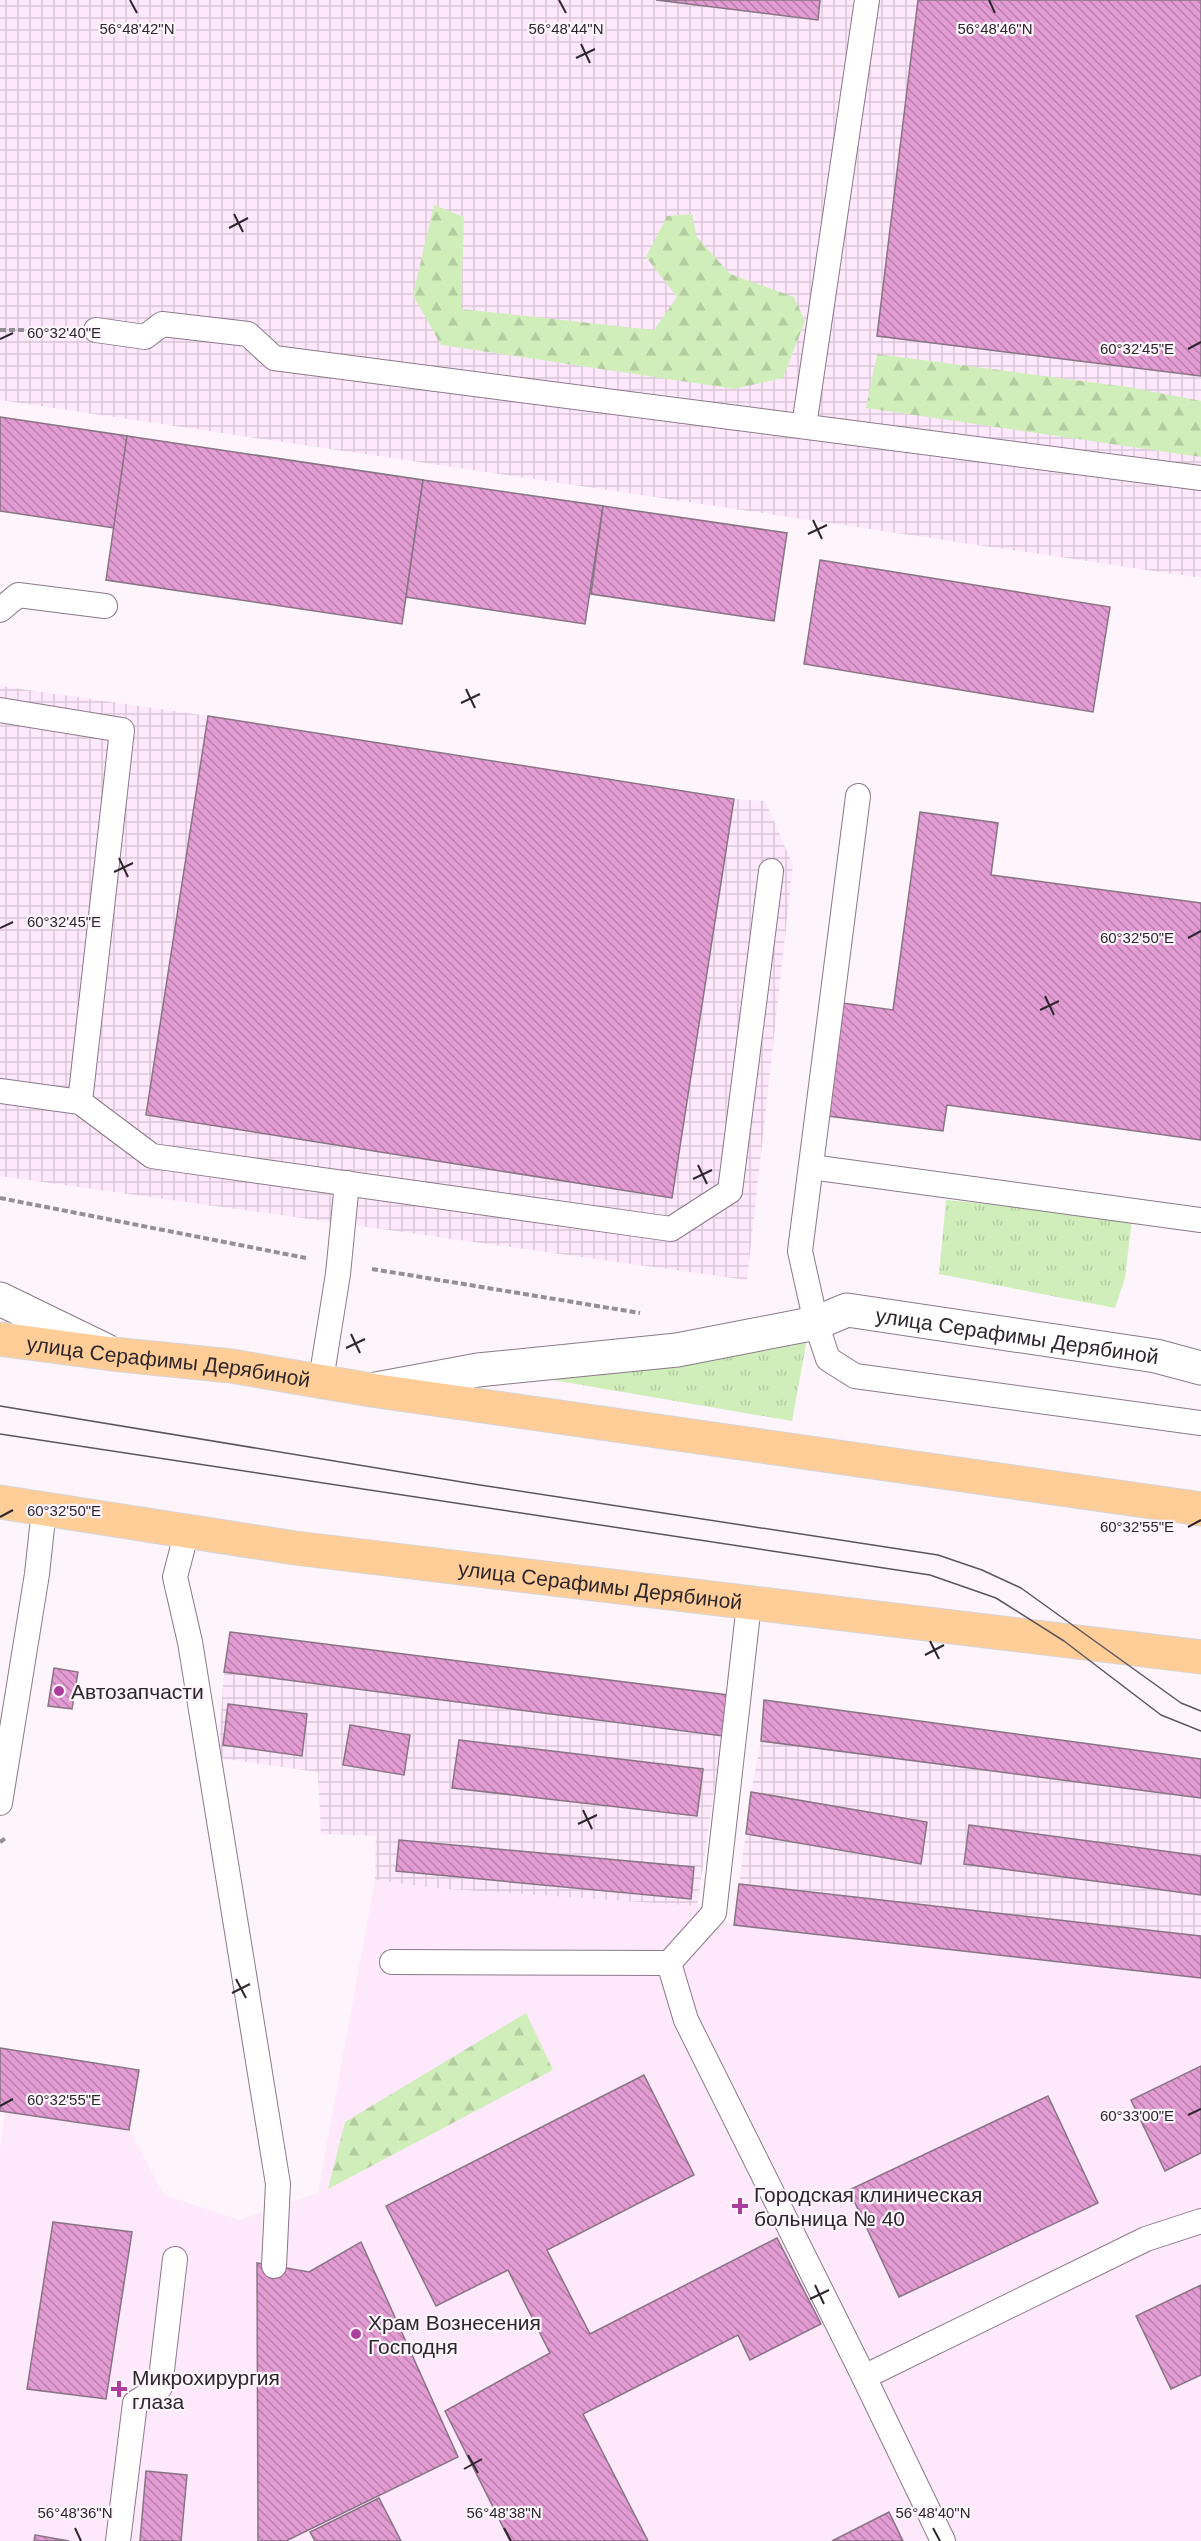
<svg xmlns="http://www.w3.org/2000/svg" width="1201" height="2541" font-family="Arial,sans-serif">
	<style>
		.built { fill: #fee8fc }
		.industrial { fill: url(#industrial-grid) }
		.grass { fill: url(#grass-tufts) }
		.forest { fill: url(#forest-firs) }
		.building { fill: url(#building-back-hatch); stroke: #887483; stroke-width: 1.5 }
		.lines { fill: none; stroke-linecap: round; stroke-linejoin: round }
		.lane-casing { stroke: #8b7989; stroke-width: 26 }
		.street-casing { stroke: #8b7989; stroke-width: 35 }
		.secondary-casing { stroke: #8b7989; stroke-width: 35 }
		.primary-casing { stroke: #d5d4d5; stroke-width: 35 }
		.path { stroke: #968e95; stroke-width: 4; stroke-dasharray: 6 3; stroke-linecap: butt }
		.lane { stroke: #fff; stroke-width: 24 }
		.street { stroke: #fff; stroke-width: 33 }
		.secondary { stroke: #fff; stroke-width: 33 }
		.primary { stroke: #fecd98; stroke-width: 33 }
		.tram { stroke: #5d555c; stroke-width: 1.5 }
		.ticks { fill: none; stroke: #2e272d; stroke-width: 2 }
		.poi-dot { fill: #ac3e9d; stroke: #fdf4fc; stroke-width: 2 }
		.labels { text-anchor: middle; dominant-baseline: central; stroke-width: 4.5; stroke-linejoin: round; paint-order: stroke }
		.street-label { font-size: 21px; fill: #2e272d; stroke: #fdf4fc }
		.poi-label { font-size: 21px; fill: #2e272d; stroke: #fdf4fc; text-anchor: start }
		.ticks-label { font-size: 15px; text-anchor: middle; fill: #2e272d; stroke: #fdf4fc; stroke-width: 4.5; stroke-linejoin: round; paint-order: stroke }
	</style>
	<defs>
		<pattern id="industrial-grid" width="8" height="8" patternUnits="userSpaceOnUse" patternTransform="scale(1.5)"><rect width="8" height="8" fill="#fee8fc"/><path d="M0 4h8M4 0v8" fill="none" stroke="#dac7d8"/></pattern>
		<pattern id="grass-tufts" width="24" height="20" patternUnits="userSpaceOnUse" patternTransform="scale(1.5)"><rect width="24" height="20" fill="#d0eeba"/><path d="M3 7l-1-3M5 7V3M7 7l1-3M15 17l-1-3M17 17v-4M19 17l1-3" fill="none" stroke="#b3cca0"/></pattern>
		<pattern id="forest-firs" width="22" height="20" patternUnits="userSpaceOnUse" patternTransform="scale(1.5)"><rect width="22" height="20" fill="#d0eeba"/><path d="M5 1l3.5 6h-7zM16 11l3.5 6h-7z" fill="#b3cca0"/></pattern>
		<pattern id="building-back-hatch" width="6" height="6" patternUnits="userSpaceOnUse" patternTransform="scale(1.5)"><rect width="6" height="6" fill="#e39cd3"/><path d="M-1 5l2 2M0 0l6 6M5-1l2 2" fill="none" stroke="#b87fac"/></pattern>
	</defs>
	<rect width="100%" height="100%" fill="#fdf4fc"/>
	<polygon class="built" points="375,1880 435,1888 697,1906 734,1925 1201,1978 1201,2541 0,2541 0,2149 5,2111 129,2130 164,2195 239,2220 318,2193"/>
	<g class="industrial">
		<polygon points="0,0 1201,0 1201,578 0,400"/>
		<polygon points="0,686 208,716 734,799 765,801 793,865 747,1280 0,1176"/>
		<polygon points="230,1632 728,1695 697,1906 435,1888 375,1880 376,1836 321,1834 318,1772 218,1758 224,1672"/>
		<polygon points="764,1700 1201,1759 1201,1978 734,1925 751,1792 761,1741"/>
	</g>
	<g class="grass">
		<polygon points="946,1200 1132,1218 1125,1278 1115,1308 939,1274"/>
		<polygon points="807,1339 792,1421 541,1378"/>
	</g>
	<g class="forest">
		<polygon points="434,205 464,217 461,309 654,330 677,297 646,257 667,216 692,214 697,237 730,274 794,297 805,321 783,378 734,389 441,345 413,295"/>
		<polygon points="877,354 1128,387 1201,401 1201,457 866,408"/>
		<polygon points="526,2013 553,2070 328,2189 345,2122"/>
	</g>
	<g class="building">
		<polygon points="656,0 820,0 818,20"/>
		<polygon points="918,0 1201,0 1201,376 877,336"/>
		<polygon points="0,417 127,436 114,528 0,511"/>
		<polygon points="127,436 423,480 402,624 106,580"/>
		<polygon points="423,480 603,506 585,624 406,597"/>
		<polygon points="603,506 787,533 774,621 591,594"/>
		<polygon points="820,560 1110,607 1093,712 804,664"/>
		<polygon points="208,716 734,799 672,1198 146,1115"/>
		<polygon points="920,812 998,823 991,875 1201,903 1201,1140 947,1105 943,1131 828,1116 843,1003 893,1010"/>
		<polygon points="230,1632 728,1695 723,1736 224,1672"/>
		<polygon points="54,1668 78,1672 72,1709 48,1706"/>
		<polygon points="764,1700 1201,1759 1201,1798 761,1741"/>
		<polygon points="228,1704 307,1714 302,1756 223,1745"/>
		<polygon points="350,1725 410,1735 404,1775 343,1765"/>
		<polygon points="459,1740 703,1769 697,1816 452,1788"/>
		<polygon points="751,1792 927,1822 921,1864 746,1834"/>
		<polygon points="969,1825 1201,1856 1201,1895 964,1864"/>
		<polygon points="399,1840 694,1867 691,1899 396,1871"/>
		<polygon points="739,1884 1201,1936 1201,1978 734,1925"/>
		<polygon points="0,2048 139,2070 129,2130 0,2111"/>
		<polygon points="1201,2066 1201,2153 1165,2171 1131,2100"/>
		<polygon points="644,2075 694,2175 547,2250 590,2334 777,2238 821,2324 750,2360 738,2335 583,2414 648,2541 510,2541 445,2411 550,2353 508,2270 436,2306 386,2206"/>
		<polygon points="1048,2096 1098,2203 899,2297 849,2190"/>
		<polygon points="53,2222 132,2232 106,2399 27,2389"/>
		<polygon points="361,2242 458,2457 286,2541 258,2541 257,2263 309,2272"/>
		<polygon points="1201,2285 1201,2375 1171,2389 1136,2316"/>
		<polygon points="146,2471 187,2475 181,2541 140,2541"/>
		<polygon points="379,2498 401,2541 315,2541 310,2532"/>
		<polygon points="889,2512 903,2541 832,2541"/>
		<polygon points="35,2535 69,2541 34,2541"/>
	</g>
	<g class="lines">
		<g class="lane-casing">
			<g id="lane">
				<polyline points="96,330 145,337 162,324 248,334 274,358 1201,478"/>
				<polyline points="804,426 867,0"/>
				<polyline points="0,610 18,595 105,606"/>
				<polyline points="0,710 122,730 80,1102"/>
				<polyline points="858,796 800,1251 816,1323 828,1359 855,1376 1201,1423"/>
				<polyline points="0,1091 80,1102 152,1156 671,1229 730,1191 771,871"/>
				<polyline points="811,1167 1201,1220"/>
				<polyline points="321,1380 338,1274 347,1183"/>
				<polyline points="187,1531 175,1577 190,1642 278,2184 274,2266"/>
				<polyline points="0,1803 37,1574 44,1509"/>
				<polyline points="392,1962 669,1963 714,1913 749,1604"/>
				<polyline points="669,1963 686,2020 864,2377 1146,2239 1201,2221"/>
				<polyline points="864,2377 943,2541"/>
				<polyline points="118,2541 135,2403 160,2387 175,2259"/>
			</g>
		</g>
		<g class="street-casing">
			<g id="street">
				<path id="s1" d="M376 1389 478 1370 677 1350 816 1323 847 1310 1156 1356 1201 1368"/>
			</g>
		</g>
		<g class="secondary-casing">
			<polyline id="secondary" points="0,1299 105,1350"/>
		</g>
		<g class="primary-casing">
			<g id="primary">
				<path id="s2" d="M0 1339 112 1354 231 1366 371 1390 1201 1509"/>
				<path id="s3" d="M0 1502 295 1548 1201 1657"/>
			</g>
		</g>
		<g class="path">
			<polyline points="0,330 62,330"/>
			<polyline points="0,1198 306,1258"/>
			<polyline points="372,1269 640,1313"/>
			<polyline points="0,1842 7,1837"/>
		</g>
		<use href="#lane" class="lane"/>
		<use href="#street" class="street"/>
		<use href="#secondary" class="secondary"/>
		<use href="#primary" class="primary"/>
		<g class="tram">
			<polyline points="0,1406 480,1485 938,1555 982,1570 1021,1588 1181,1703 1201,1711"/>
			<polyline points="0,1434 930,1575 996,1598 1064,1641 1161,1715 1201,1731"/>
		</g>
	</g>
	<path class="ticks" d="M130 0 137 13M559 0 566 13M989 0 995 13M581 44 590 63M576 58 595 49M234 214 243 232M229 228 248 218M0 339 13 333M1188 349 1201 342M813 520 822 539M808 534 827 525M466 689 475 708M461 703 480 694M119 858 128 877M114 872 133 863M0 928 13 922M1188 938 1201 931M1045 996 1054 1015M1040 1010 1059 1001M698 1165 707 1184M693 1179 712 1170M351 1334 360 1353M346 1348 365 1339M0 1517 13 1510M1188 1527 1201 1520M930 1641 939 1659M925 1655 944 1645M583 1810 592 1829M578 1824 597 1815M236 1979 246 1998M232 1993 250 1984M0 2106 13 2099M1188 2115 1201 2109M815 2285 824 2304M810 2299 829 2290M468 2455 478 2473M464 2469 482 2459M75 2528 81 2541M504 2528 511 2541M933 2528 940 2541"/>
	<g class="poi-dot">
		<circle cx="59" cy="1691" r="6"/>
		<path d="M737 2197h6v6h6v6h-6v6h-6v-6h-6v-6h6z"/>
		<circle cx="356" cy="2334" r="6"/>
		<path d="M116 2380h6v6h6v6h-6v6h-6v-6h-6v-6h6z"/>
	</g>
	<g class="labels">
		<g class="street-label">
			<text stroke="none"><textPath href="#s1" startOffset="651">улица Серафимы Дерябиной</textPath></text>
			<text stroke="none"><textPath href="#s2" startOffset="170">улица Серафимы Дерябиной</textPath></text>
			<text stroke="none"><textPath href="#s3" startOffset="606">улица Серафимы Дерябиной</textPath></text>
		</g>
		<g class="poi-label">
			<text x="71" y="1691">Автозапчасти</text>
			<text x="754" y="2194">Городская клиническая<tspan x="754" dy="24">больница № 40</tspan></text>
			<text x="368" y="2322">Храм Вознесения<tspan x="368" dy="24">Господня</tspan></text>
			<text x="132" y="2377">Микрохирургия<tspan x="132" dy="24">глаза</tspan></text>
		</g>
	</g>
	<g class="ticks-label">
		<text x="566" y="34">56°48'44"N</text>
		<text x="995" y="34">56°48'46"N</text>
		<text x="137" y="34">56°48'42"N</text>
		<text x="64" y="338">60°32'40"E</text>
		<text x="1137" y="354">60°32'45"E</text>
		<text x="64" y="927">60°32'45"E</text>
		<text x="1137" y="943">60°32'50"E</text>
		<text x="64" y="1516">60°32'50"E</text>
		<text x="1137" y="1532">60°32'55"E</text>
		<text x="64" y="2105">60°32'55"E</text>
		<text x="1137" y="2121">60°33'00"E</text>
		<text x="75" y="2518">56°48'36"N</text>
		<text x="504" y="2518">56°48'38"N</text>
		<text x="933" y="2518">56°48'40"N</text>
	</g>
</svg>
